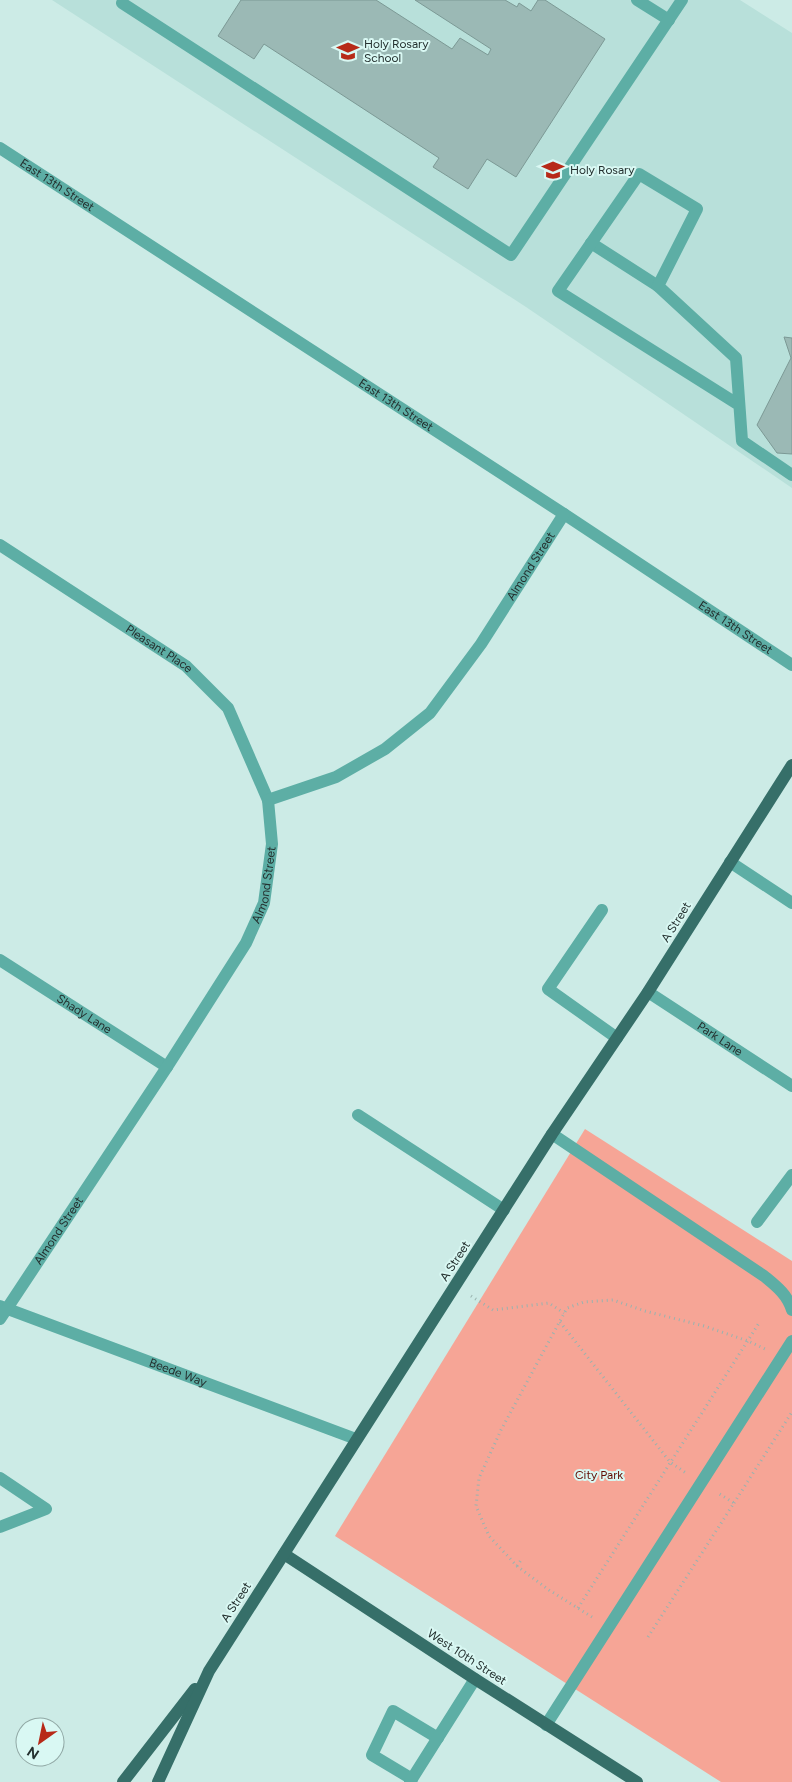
<svg xmlns="http://www.w3.org/2000/svg" width="792" height="1782" font-family="Figtree,sans-serif">
	<style>
		.built { fill: #b8e0da }
		.green { fill: #f6a596 }
		.building { fill: #9bb9b5; stroke: #7c9995 }
		.lines { fill: none; stroke-linecap: round; stroke-linejoin: round }
		.path { stroke: #99b3af; stroke-width: 3; stroke-dasharray: 1 4; stroke-linecap: butt }
		.minor { stroke: #5daea5; stroke-width: 12 }
		.major { stroke: #366f69; stroke-width: 12 }
		.labels { text-anchor: middle; dominant-baseline: central; stroke-width: 4; stroke-linejoin: round; paint-order: stroke }
		.poi-label { font-size: 12px; fill: #24302f; stroke: #d9f8f3; text-anchor: start }
		.street-label { font-size: 12px; fill: #24302f; stroke: #d9f8f3 }
		.park-label { font-size: 12px; fill: #610b02; stroke: #d9f8f3 }
	</style>
	<rect width="100%" height="100%" fill="#ccebe6"/>
	<polygon class="built" points="52,0 740,0 792,33 792,488 526,307"/>
	<polygon class="green" points="585,1129 792,1261 792,1782 721,1782 335,1536"/>
	<g class="building">
		<polygon points="241,0 376,0 452,49 460,38 488,55 491,49 415,0 505,0 517,7 519,3 531,11 538,0 545,0 605,39 516,177 487,159 468,189 433,167 439,158 264,44 254,59 218,36"/>
		<polygon points="784,337 792,338 792,454 777,453 757,425 791,358"/>
	</g>
	<g class="lines">
		<g class="path">
			<polyline points="471,1296 493,1310 549,1303 564,1313"/>
			<polyline points="560,1322 670,1462 686,1473"/>
			<polyline points="734,1503 792,1412"/>
			<polyline points="517,1566 521,1560"/>
			<polyline points="578,1608 759,1323"/>
			<polyline points="592,1617 549,1590 517,1566 489,1536 476,1506 479,1478 501,1430 567,1308 584,1302 613,1300 645,1311 704,1326 748,1341 765,1349"/>
			<polyline points="648,1637 734,1503 718,1493"/>
		</g>
		<g class="minor">
			<polyline points="637,0 669,20"/>
			<polyline points="122,3 511,255 682,0"/>
			<path id="s1" d="M0 148 564 514 792 665"/>
			<polyline points="591,243 658,286"/>
			<polyline points="739,405 558,291 639,174 697,209 658,286 736,358 742,441 792,475"/>
			<path id="s2" d="M0 545 186 666 228 708 268 800"/>
			<polyline points="730,862 792,903"/>
			<polyline points="602,910 548,989 617,1038"/>
			<path id="s3" d="M0 960 167 1067"/>
			<path id="s4" d="M648 992 792 1086"/>
			<polyline points="358,1115 504,1210"/>
			<path d="M552 1134 764 1276C776 1286 787 1294 792 1310"/>
			<polyline points="757,1222 792,1175"/>
			<path id="s5" d="M0 1306 356 1439"/>
			<path id="s6" d="M0 1319 167 1067 246 943 264 903 272 844 268 800 336 777 385 749 430 713 481 644 564 514"/>
			<polyline points="0,1478 46,1509 0,1527"/>
			<polyline points="546,1725 792,1341"/>
			<polyline points="412,1779 372,1755 393,1711 438,1738"/>
			<polyline points="410,1782 475,1679"/>
		</g>
		<g class="major">
			<polyline points="284,1554 475,1679 637,1782"/>
			<polyline points="123,1782 195,1689"/>
			<polyline points="158,1782 209,1671 552,1134 648,992 792,765"/>
		</g>
	</g>
	<defs>
		<g id="school-bare" transform="scale(1.725)"><path d="M0-5L7-2L0 1L-7-2ZM-4 1L0 2.5L4 1V4Q0 6-4 4Z" fill="#b72a18" stroke="#d9f8f3" stroke-width="2.5" paint-order="stroke"/></g>
	</defs>
	<g fill-rule="evenodd">
		<use href="#school-bare" x="348" y="51"/>
		<use href="#school-bare" x="553" y="170"/>
	</g>
	<g class="labels">
		<g class="poi-label">
			<text x="364" y="44">Holy Rosary<tspan x="364" dy="14">School</tspan></text>
			<text x="570" y="170">Holy Rosary</text>
		</g>
		<g class="street-label">
			<text stroke="none"><textPath href="#s1" startOffset="68">East 13th Street</textPath></text>
			<text stroke="none"><textPath href="#s1" startOffset="472">East 13th Street</textPath></text>
			<text stroke="none"><textPath href="#s6" startOffset="961">Almond Street</textPath></text>
			<text stroke="none"><textPath href="#s1" startOffset="878">East 13th Street</textPath></text>
			<text stroke="none"><textPath href="#s2" startOffset="190">Pleasant Place</textPath></text>
			<text stroke="none"><textPath href="#s6" startOffset="511">Almond Street</textPath></text>
			<text transform="translate(676 922) rotate(-58)">A Street</text>
			<text stroke="none"><textPath href="#s3" startOffset="100">Shady Lane</textPath></text>
			<text stroke="none"><textPath href="#s4" startOffset="86">Park Lane</textPath></text>
			<text stroke="none"><textPath href="#s6" startOffset="106">Almond Street</textPath></text>
			<text transform="translate(455 1261) rotate(-57)">A Street</text>
			<text stroke="none"><textPath href="#s5" startOffset="190">Beede Way</textPath></text>
			<text transform="translate(236 1602) rotate(-57)">A Street</text>
			<text transform="translate(467 1657) rotate(33)">West 10th Street</text>
		</g>
		<g class="park-label">
			<text x="599" y="1475">City Park</text>
		</g>
	</g>
	<g transform="translate(40 1742) rotate(213)"><circle r="24" fill="#d9f8f3" stroke="#91a8a5"/>
	<path d="M0-4L9 19L0 12L-9 19Z" fill="#b72a18"/>
	<text y="-8" font-size="14" font-weight="bold" text-anchor="middle" fill="#24302f">N</text>
	</g>
</svg>
